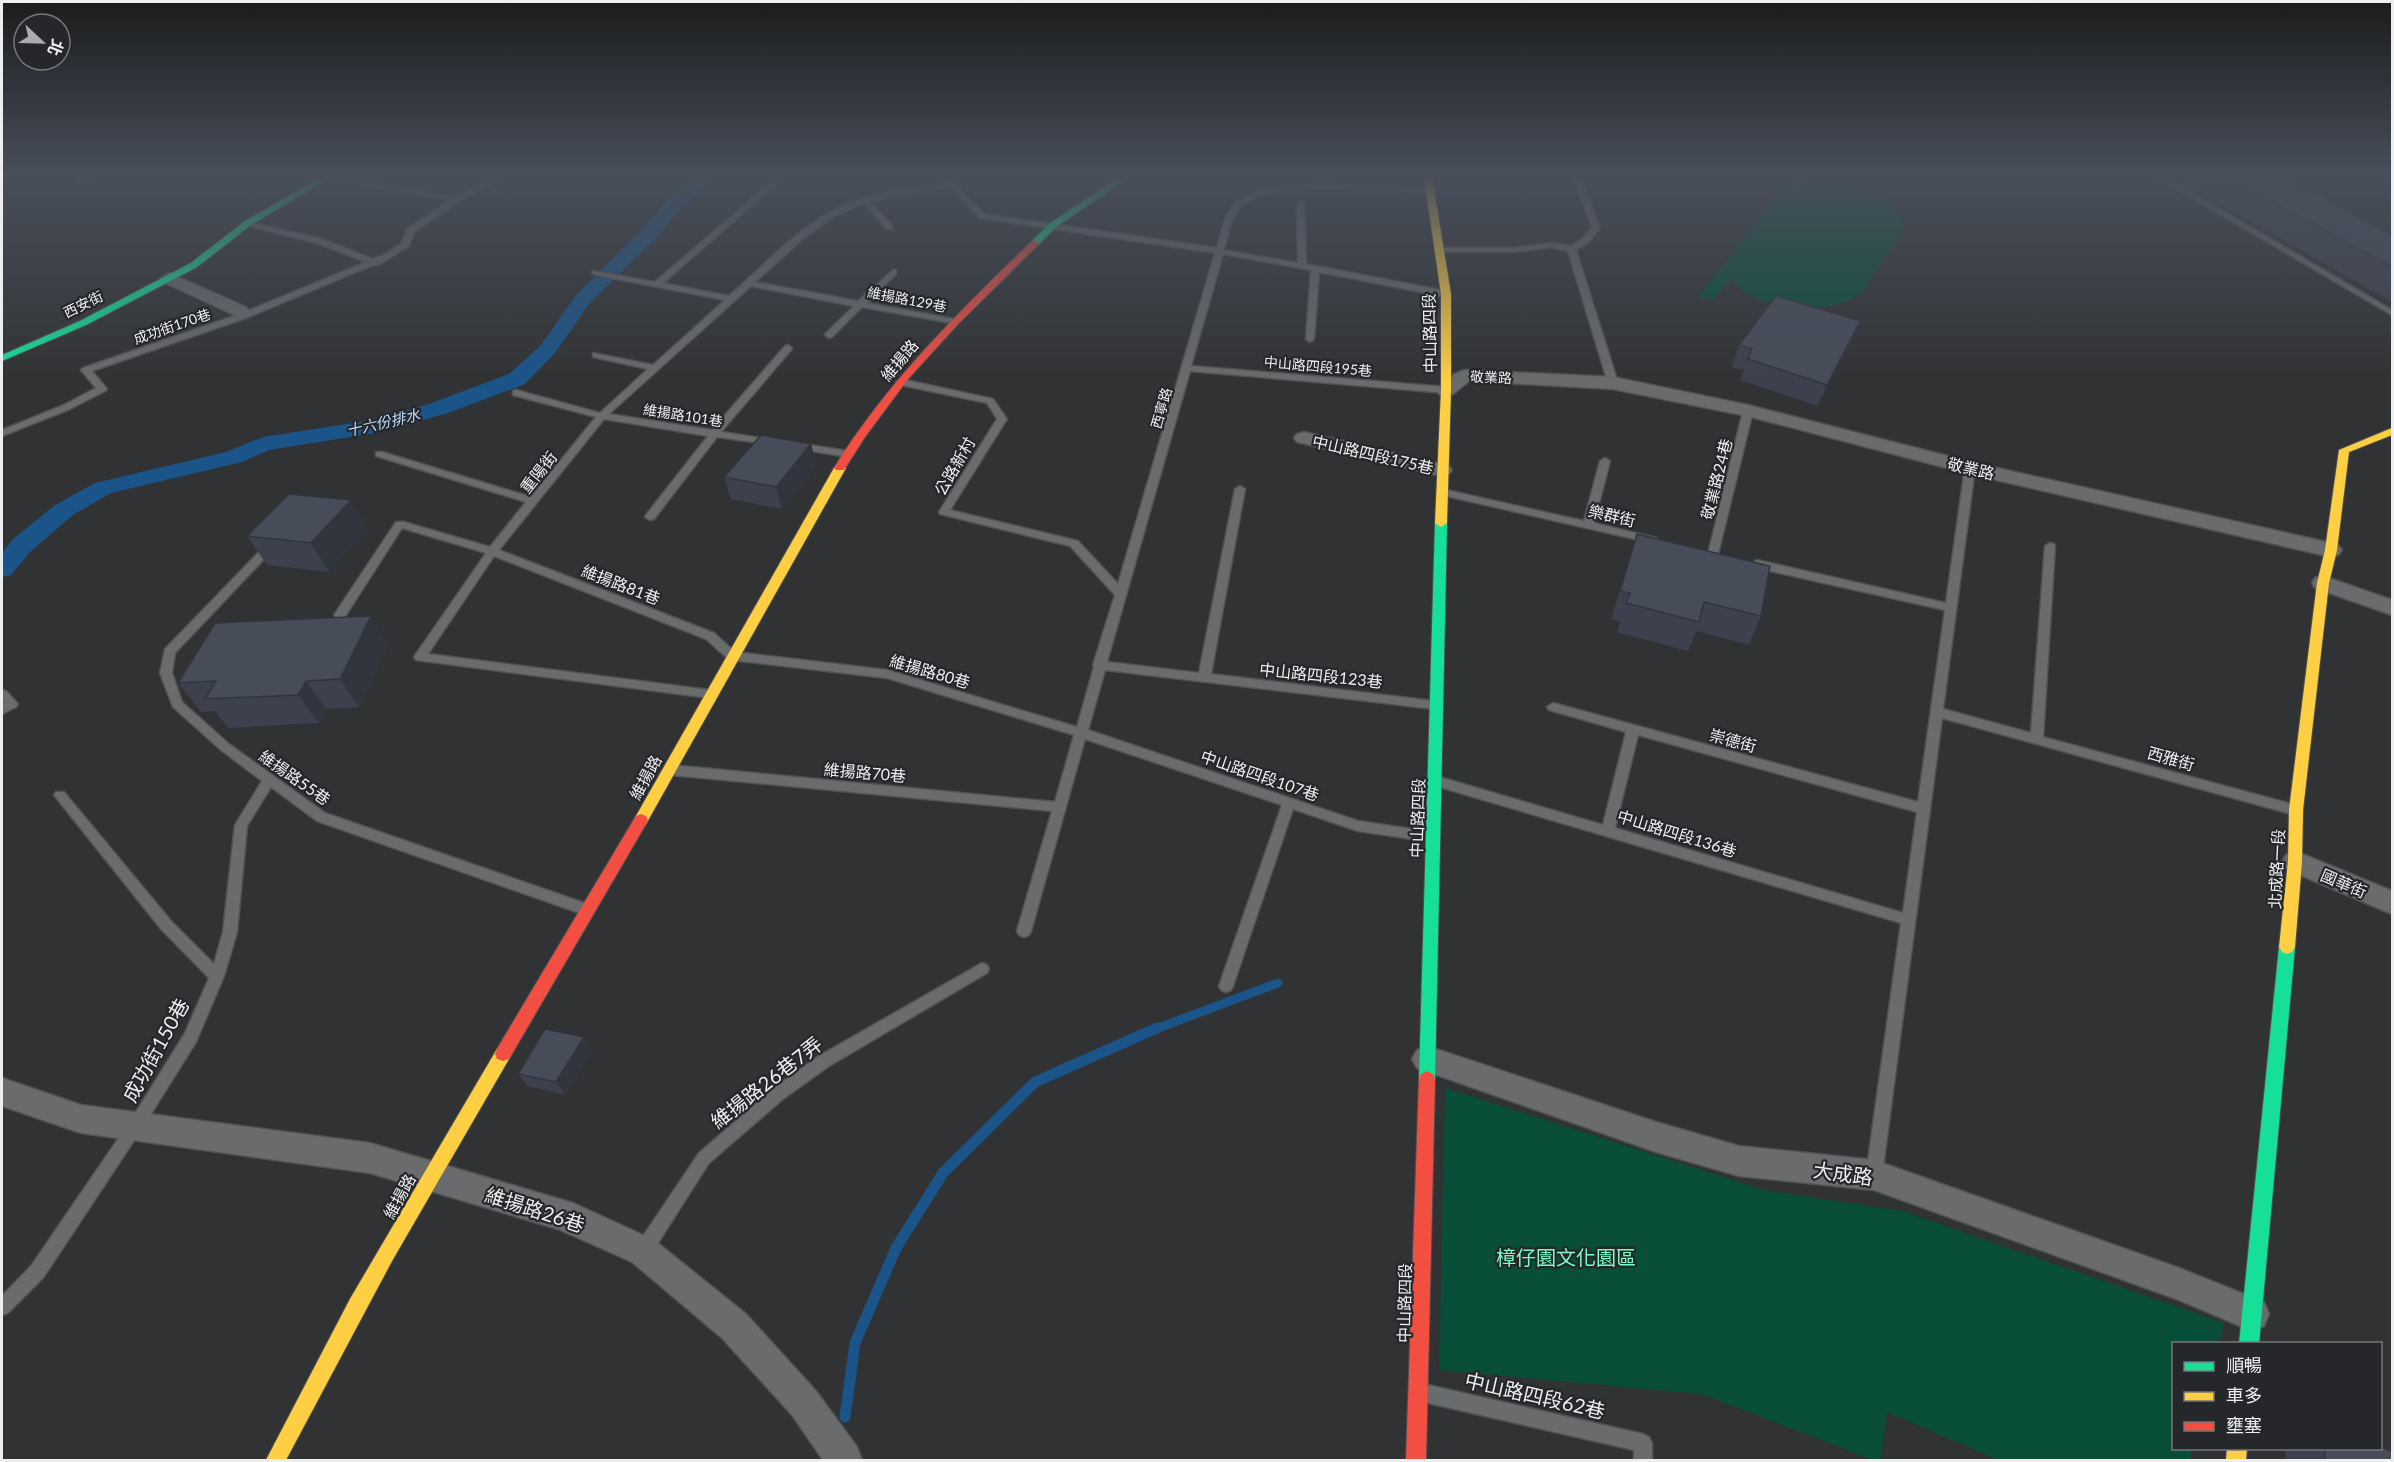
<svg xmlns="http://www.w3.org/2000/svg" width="2394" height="1462" font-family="Lato,'Noto Sans TC',sans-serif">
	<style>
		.green { fill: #084e38 }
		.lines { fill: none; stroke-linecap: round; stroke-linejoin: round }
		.stream-far1 { stroke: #1a5489; stroke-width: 9 }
		.stream { stroke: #1a5489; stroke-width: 11 }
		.canal { fill: #1a5489; fill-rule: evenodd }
		.lane-casing { stroke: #505152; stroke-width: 3 }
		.street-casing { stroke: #505152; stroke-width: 3 }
		.fast-casing { stroke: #505152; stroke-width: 2 }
		.slow-casing { stroke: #505152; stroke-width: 2 }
		.jam-casing { stroke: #505152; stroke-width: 2 }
		.lane { fill: #6a6b6c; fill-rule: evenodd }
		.street { fill: #6a6b6c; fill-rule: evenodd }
		.fast { fill: #16e098; fill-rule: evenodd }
		.slow { fill: #ffcf43; fill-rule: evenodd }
		.jam { fill: #f24e42; fill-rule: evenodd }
		.wall { fill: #3d414d }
		.shaded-wall { fill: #32353e }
		.building { fill: #474c59; stroke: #32353e; stroke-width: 1.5 }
		.labels { text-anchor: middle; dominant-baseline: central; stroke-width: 4.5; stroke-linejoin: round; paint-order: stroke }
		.far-street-label { font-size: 14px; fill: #edeef0; stroke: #26272a }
		.far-water-label { font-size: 15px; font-style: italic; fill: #bddcfe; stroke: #26272a }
		.street-label { font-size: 16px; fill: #edeef0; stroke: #26272a }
		.near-street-label { font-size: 20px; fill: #edeef0; stroke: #26272a }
		.near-park-label { font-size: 20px; fill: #77fec6; stroke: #26272a }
	</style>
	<rect width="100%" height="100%" fill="#313233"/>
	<g class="green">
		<path d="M1792 177 1808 178 1803 189C1837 185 1894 186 1904 226L1902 231 1862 292C1834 318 1752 311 1731 278L1713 301 1698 297Z"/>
		<polygon points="1445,1088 1764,1190 1902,1211 2224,1323 2219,1343 2174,1344 2174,1448 2192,1449 2190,1460 1998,1460 1887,1412 1880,1460 1873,1460 1702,1394 1439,1370"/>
	</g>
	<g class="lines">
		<polyline class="stream-far1" points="1153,1030 1278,983"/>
		<polyline class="stream" points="845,1417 855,1343 896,1248 943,1173 1035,1082 1157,1028"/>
		<polygon class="canal" points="695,177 715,177 680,208 657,237 590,303 555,353 525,384 445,414 375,433 269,450 242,462 111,493 73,515 30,552 11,575 2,577 2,553 12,540 55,505 95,483 226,452 263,437 366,421 429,404 509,374 541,345 576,295 643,229 668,200"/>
		<g class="lane-casing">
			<g id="lane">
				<polygon points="84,177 94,177 83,183 77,183 77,179"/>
				<polygon points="327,177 343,177 456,197 494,177 504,177 460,201 414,232 409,246 378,265 373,265 246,318 92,371 107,389 105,391 70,409 2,436 2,430 64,405 96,388 81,370 83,368 240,314 366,262 316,243 245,225 245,221 322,239 373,259 387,253 402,243 407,229 450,200 331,179"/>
				<path d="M777 177H785L663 283 729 296C770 260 810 213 864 198 890 190 919 188 946 182L943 177H949L984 214 1217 248C1221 233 1224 213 1237 202 1267 177 1353 184 1391 187 1405 188 1419 187 1433 189L1434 191 1430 193C1389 192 1269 177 1240 207 1230 218 1228 236 1224 250L1298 263 1297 204 1304 202 1306 264 1446 291 1450 294 1446 297 1319 272 1314 339 1310 342 1306 339 1311 270 1223 254 1191 366 1446 387 1451 390 1446 393 1190 371 1107 662 1199 673 1235 489 1240 486 1245 489 1211 674 1434 701 1438 702 1440 705 1438 708 1434 709 1105 670 1088 730 1358 821 1432 832 1437 833 1438 837 1437 841 1432 842 1358 831 1293 809 1233 986 1231 990 1226 992 1221 990 1219 986 1282 805 1085 739 1031 931 1029 935 1024 937 1019 935 1017 931 1052 811 671 775 667 773 665 770 667 767 671 765 1055 802 1074 735 887 678 732 660 728 659 706 639 494 556 428 654 710 690 714 691 716 694 714 697 710 698 416 660 414 657 416 654 486 553 402 528 344 618H336L334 615 396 522H404L490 547 526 502 376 456V452H382L531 497 596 417 513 395V391L516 390 600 413 648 369 593 357V353L653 365 725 300 596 275 592 273 593 271 655 282ZM950 186 979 218 1215 253 1118 584 1078 541 950 510 1007 419 993 399 901 379 896 382 901 385 987 403 997 419 939 512 940 514 1070 546 1115 595 1093 665 1094 667 1077 727 887 670 735 652 714 633 499 550 604 419 708 436 646 515 645 517 650 520 654 519 717 437 776 445V441L773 440 721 432 791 350 792 348 788 345 785 346 712 430 609 414 751 286 854 306 826 333 825 335 829 338 832 337 862 307 957 324 958 322 954 319 867 303 896 274V270H893L858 301 755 282 804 238 833 217 864 203 886 229H892V225L870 201Z"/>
				<polygon points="1573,177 1581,177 1600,228 1588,243 1576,250 1618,383 1613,386 1608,383 1568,251 1551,247 1514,252 1440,252 1436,250 1440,248 1514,248 1551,243 1571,246 1582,239 1592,228"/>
				<polygon points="2156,177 2165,177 2392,310 2392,315"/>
				<polygon points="1748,408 1753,411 1718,554 1713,557 1708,554 1743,411"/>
				<polygon points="796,443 848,451 853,454 848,457 793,448 793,444"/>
				<polygon points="1605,458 1610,461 1594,523 1656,538 1657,540 1656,542 1652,543 1442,495 1437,492 1442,489 1584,521 1600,461"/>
				<path d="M1970 465 1975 468 1943 709 2031 733 2045 546 2050 543 2054 544 2055 546 2043 737 2295 805 2299 807 2301 810 2299 813 2295 815 1942 718 1882 1175 1880 1180 1874 1183 1868 1180 1866 1175 1901 923 1436 786 1432 784 1430 781 1432 778 1436 776 1603 825 1626 732 1549 710 1547 707 1553 703 1918 802 1945 610 1757 568 1752 564 1757 560 1946 603 1965 468ZM1638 735 1917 812 1903 913 1615 828Z"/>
				<polygon points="263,551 267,552 268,554 267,556 175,653 172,673 182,702 229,744 325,813 593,906 595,910 593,914 588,916 317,821 271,787 247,826 237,932 224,976 196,1042 141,1130 43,1278 8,1313 2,1315 2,1296 31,1266 131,1120 185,1033 209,978 161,929 54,795 56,792 64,792 171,921 214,964 223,932 235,825 262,781 221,750 173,707 160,673 165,649 259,552"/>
				<polygon points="2,690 6,691 18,704 16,707 2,714 2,705 4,703 2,701"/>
				<polygon points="982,963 987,965 989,969 987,973 829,1066 783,1099 709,1163 649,1257 643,1259 637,1257 635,1251 637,1245 699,1153 773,1089 819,1056"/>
				<polygon points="1428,1385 1643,1434 1649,1437 1652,1443 1652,1460 1634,1460 1634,1450 1428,1403 1422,1400 1419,1394 1422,1388"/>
			</g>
		</g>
		<g class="street-casing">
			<g id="street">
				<polygon points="169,273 246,307 249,311 246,315 234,315 163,282 161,278"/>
				<path d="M1465 370 1613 377 1748 405 1971 462 2331 543 2338 545 2342 550 2338 555 2331 557 1970 474 1747 416 1613 389 1469 381 1453 394H1439L1437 390C1443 381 1455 372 1465 370Z"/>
				<polygon points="1304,432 1449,466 1452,470 1449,474 1442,476 1297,442 1294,438 1297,434"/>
				<polygon points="2323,576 2392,600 2392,615 2315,588 2312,583 2315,578"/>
				<polygon points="2295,851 2392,891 2392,914 2286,869 2282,862 2286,855"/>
				<polygon points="1427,1046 1656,1122 1739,1146 1874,1160 2179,1268 2264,1302 2269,1314 2264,1326 2252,1331 2179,1300 1874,1190 1739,1176 1656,1152 1417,1068 1412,1059 1417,1050"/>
				<polygon points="2,1078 81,1105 370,1143 573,1203 654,1240 746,1314 816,1391 857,1447 862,1460 823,1460 792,1415 722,1338 632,1262 558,1229 370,1173 81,1133 2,1106"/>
			</g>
		</g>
		<g class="fast-casing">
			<g id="fast">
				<polygon points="321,177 331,177 251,225 197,267 86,325 2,361 2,355 80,321 191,263 245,221"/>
				<polygon points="1120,177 1130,177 1056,227 1038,245 1032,245 1032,241 1050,223"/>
				<polygon points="1441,519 1447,523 1435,1079 1433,1084 1427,1087 1421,1084 1419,1079 1435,523"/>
				<polygon points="2287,940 2292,942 2295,947 2259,1344 2239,1344 2279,947 2282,942"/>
			</g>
		</g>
		<g class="slow-casing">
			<g id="slow">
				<polygon points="1424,177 1432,177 1451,294 1451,390 1447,523 1441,527 1435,523 1441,390 1441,294"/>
				<polygon points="2392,428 2392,435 2349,452 2337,550 2329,583 2303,810 2302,862 2295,947 2292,952 2287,954 2282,952 2279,947 2288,862 2289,810 2317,583 2325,550 2339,450"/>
				<polygon points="840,465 846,468 646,824 636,824 634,820 636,816 834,468"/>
				<polygon points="503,1047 509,1049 511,1054 509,1059 392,1261 286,1460 266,1460 350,1299 497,1049"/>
				<polygon points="2227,1448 2247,1448 2246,1460 2226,1460"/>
			</g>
		</g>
		<g class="jam-casing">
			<g id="jam">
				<path d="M1032 241 1040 243 959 323 908 379 865 437 844 470H836L834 468C888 381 959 312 1032 241Z"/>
				<polygon points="641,814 646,816 648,820 646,824 509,1059 503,1061 497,1059 495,1054 497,1049 636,816"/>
				<polygon points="1427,1071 1433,1074 1435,1079 1426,1460 1406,1460 1419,1079 1421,1074"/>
			</g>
		</g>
		<use href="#lane" class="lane"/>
		<use href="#street" class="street"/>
		<use href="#fast" class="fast"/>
		<use href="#slow" class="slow"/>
		<use href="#jam" class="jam"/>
	</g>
	<g class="wall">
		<polygon points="2179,177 2312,177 2292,181 2392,235 2392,302 2178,180"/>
		<polygon points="1860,321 1851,342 1818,406 1740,380 1744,370 1732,367 1739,345"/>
		<polygon points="811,444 817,466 782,509 731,499 724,477"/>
		<polygon points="368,528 329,572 267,565 247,536"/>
		<polygon points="1637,534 1761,616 1749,645 1696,631 1688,651 1617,632 1620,622 1611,619"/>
		<polygon points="389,644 359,707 326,709 319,723 228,728 215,711 201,712 178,683"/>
		<polygon points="584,1037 593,1050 565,1095 528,1086 518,1074"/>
		<polygon points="2285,1449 2380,1449 2392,1461 2286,1461"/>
	</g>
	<g class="shaded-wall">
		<polygon points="2267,177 2312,177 2276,184 2271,192 2259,194 2264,186"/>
		<polygon points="1860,321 1851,342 1818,406 1827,385"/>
		<polygon points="811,444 817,466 782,509 776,487"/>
		<polygon points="351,500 368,528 329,572 311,543"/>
		<polygon points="371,616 389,644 359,707 340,679"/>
		<polygon points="306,681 326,709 319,723 298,695"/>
		<polygon points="584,1037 593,1050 565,1095 556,1082"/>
	</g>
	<g class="building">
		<polygon points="2229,177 2285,177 2392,235 2392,267"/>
		<polygon points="1776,296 1860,321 1827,385 1748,359 1752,349 1739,345"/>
		<polygon points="761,435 811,444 776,487 724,477"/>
		<polygon points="289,494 351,500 311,543 247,536"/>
		<polygon points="1637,534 1770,566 1761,616 1704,602 1699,622 1626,603 1630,593 1620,591"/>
		<polygon points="371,616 340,679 306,681 298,695 205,699 216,681 178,683 215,623"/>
		<polygon points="545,1029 584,1037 556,1082 518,1074"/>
		<polygon points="2380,1447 2392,1451 2392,1461 2325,1461 2325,1449 2380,1449"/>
	</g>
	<linearGradient id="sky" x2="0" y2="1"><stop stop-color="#1b1c1c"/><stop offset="0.46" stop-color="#484f5b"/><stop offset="1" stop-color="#484f5b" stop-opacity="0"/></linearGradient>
	<rect width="2394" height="382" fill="url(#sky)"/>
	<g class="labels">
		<g class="far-street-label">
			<text transform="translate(907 299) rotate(11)">維揚路129巷</text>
			<text transform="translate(83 304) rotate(-26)">西安街</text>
			<text transform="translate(172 326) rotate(-19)">成功街170巷</text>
			<text transform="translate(1318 366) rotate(5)">中山路四段195巷</text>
			<text transform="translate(1491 377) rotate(2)">敬業路</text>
			<text transform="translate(1161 408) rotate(-74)">西寧路</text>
			<text transform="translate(683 415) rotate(9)">維揚路101巷</text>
		</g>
		<g class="far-water-label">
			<text transform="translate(383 422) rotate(-13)">十六份排水</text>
		</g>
		<g class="street-label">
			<text transform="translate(1429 333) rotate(-91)">中山路四段</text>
			<text transform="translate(899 360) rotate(-50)">維揚路</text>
			<text transform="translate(1373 454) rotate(13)">中山路四段175巷</text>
			<text transform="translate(954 466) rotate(-60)">公路新村</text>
			<text transform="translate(1971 468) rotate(13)">敬業路</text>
			<text transform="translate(538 472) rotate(-51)">重陽街</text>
			<text transform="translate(1716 479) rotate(-76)">敬業路24巷</text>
			<text transform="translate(1612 515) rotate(13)">樂群街</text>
			<text transform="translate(621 584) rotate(21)">維揚路81巷</text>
			<text transform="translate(930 671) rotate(16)">維揚路80巷</text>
			<text transform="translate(1321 675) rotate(6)">中山路四段123巷</text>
			<text transform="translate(1733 740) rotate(15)">崇德街</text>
			<text transform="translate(2171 758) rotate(16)">西雅街</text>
			<text transform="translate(865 772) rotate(5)">維揚路70巷</text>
			<text transform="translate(1260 775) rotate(19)">中山路四段107巷</text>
			<text transform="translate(295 777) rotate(35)">維揚路55巷</text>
			<text transform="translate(645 777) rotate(-61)">維揚路</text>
			<text transform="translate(1417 818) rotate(-88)">中山路四段</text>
			<text transform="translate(1677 833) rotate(17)">中山路四段136巷</text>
			<text transform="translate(2276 869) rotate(-87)">北成路一段</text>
			<text transform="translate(2344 883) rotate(23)">國華街</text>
			<text transform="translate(399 1196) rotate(-61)">維揚路</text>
			<text transform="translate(1404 1303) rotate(-89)">中山路四段</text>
		</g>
		<g class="near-street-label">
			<text transform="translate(155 1050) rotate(-61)">成功街150巷</text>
			<text transform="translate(766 1082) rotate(-38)">維揚路26巷7弄</text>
			<text transform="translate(1843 1173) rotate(8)">大成路</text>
			<text transform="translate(535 1209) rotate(18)">維揚路26巷</text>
			<text transform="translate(1535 1395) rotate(13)">中山路四段62巷</text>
		</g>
		<g class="near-park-label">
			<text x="1566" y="1257">樟仔園文化園區</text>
		</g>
	</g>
	<rect width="2394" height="1462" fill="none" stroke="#edeef0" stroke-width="6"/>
	<rect x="2172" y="1342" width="210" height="108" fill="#26272a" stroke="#767779" stroke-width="1.5"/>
	<rect x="2184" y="1362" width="30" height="9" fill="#16e098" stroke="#767779" stroke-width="1.5"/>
	<text x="2226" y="1372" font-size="18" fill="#edeef0">順暢</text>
	<rect x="2184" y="1392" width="30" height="9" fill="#ffcf43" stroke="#767779" stroke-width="1.5"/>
	<text x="2226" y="1402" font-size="18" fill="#edeef0">車多</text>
	<rect x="2184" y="1422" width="30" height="9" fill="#f24e42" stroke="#767779" stroke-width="1.5"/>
	<text x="2226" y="1432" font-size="18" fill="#edeef0">壅塞</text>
	<g transform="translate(42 42) rotate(112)"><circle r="28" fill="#26272a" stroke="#767779" stroke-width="1.5"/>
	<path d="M0-4.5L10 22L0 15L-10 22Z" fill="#abacae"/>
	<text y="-9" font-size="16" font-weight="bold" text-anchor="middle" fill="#edeef0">北</text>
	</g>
</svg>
